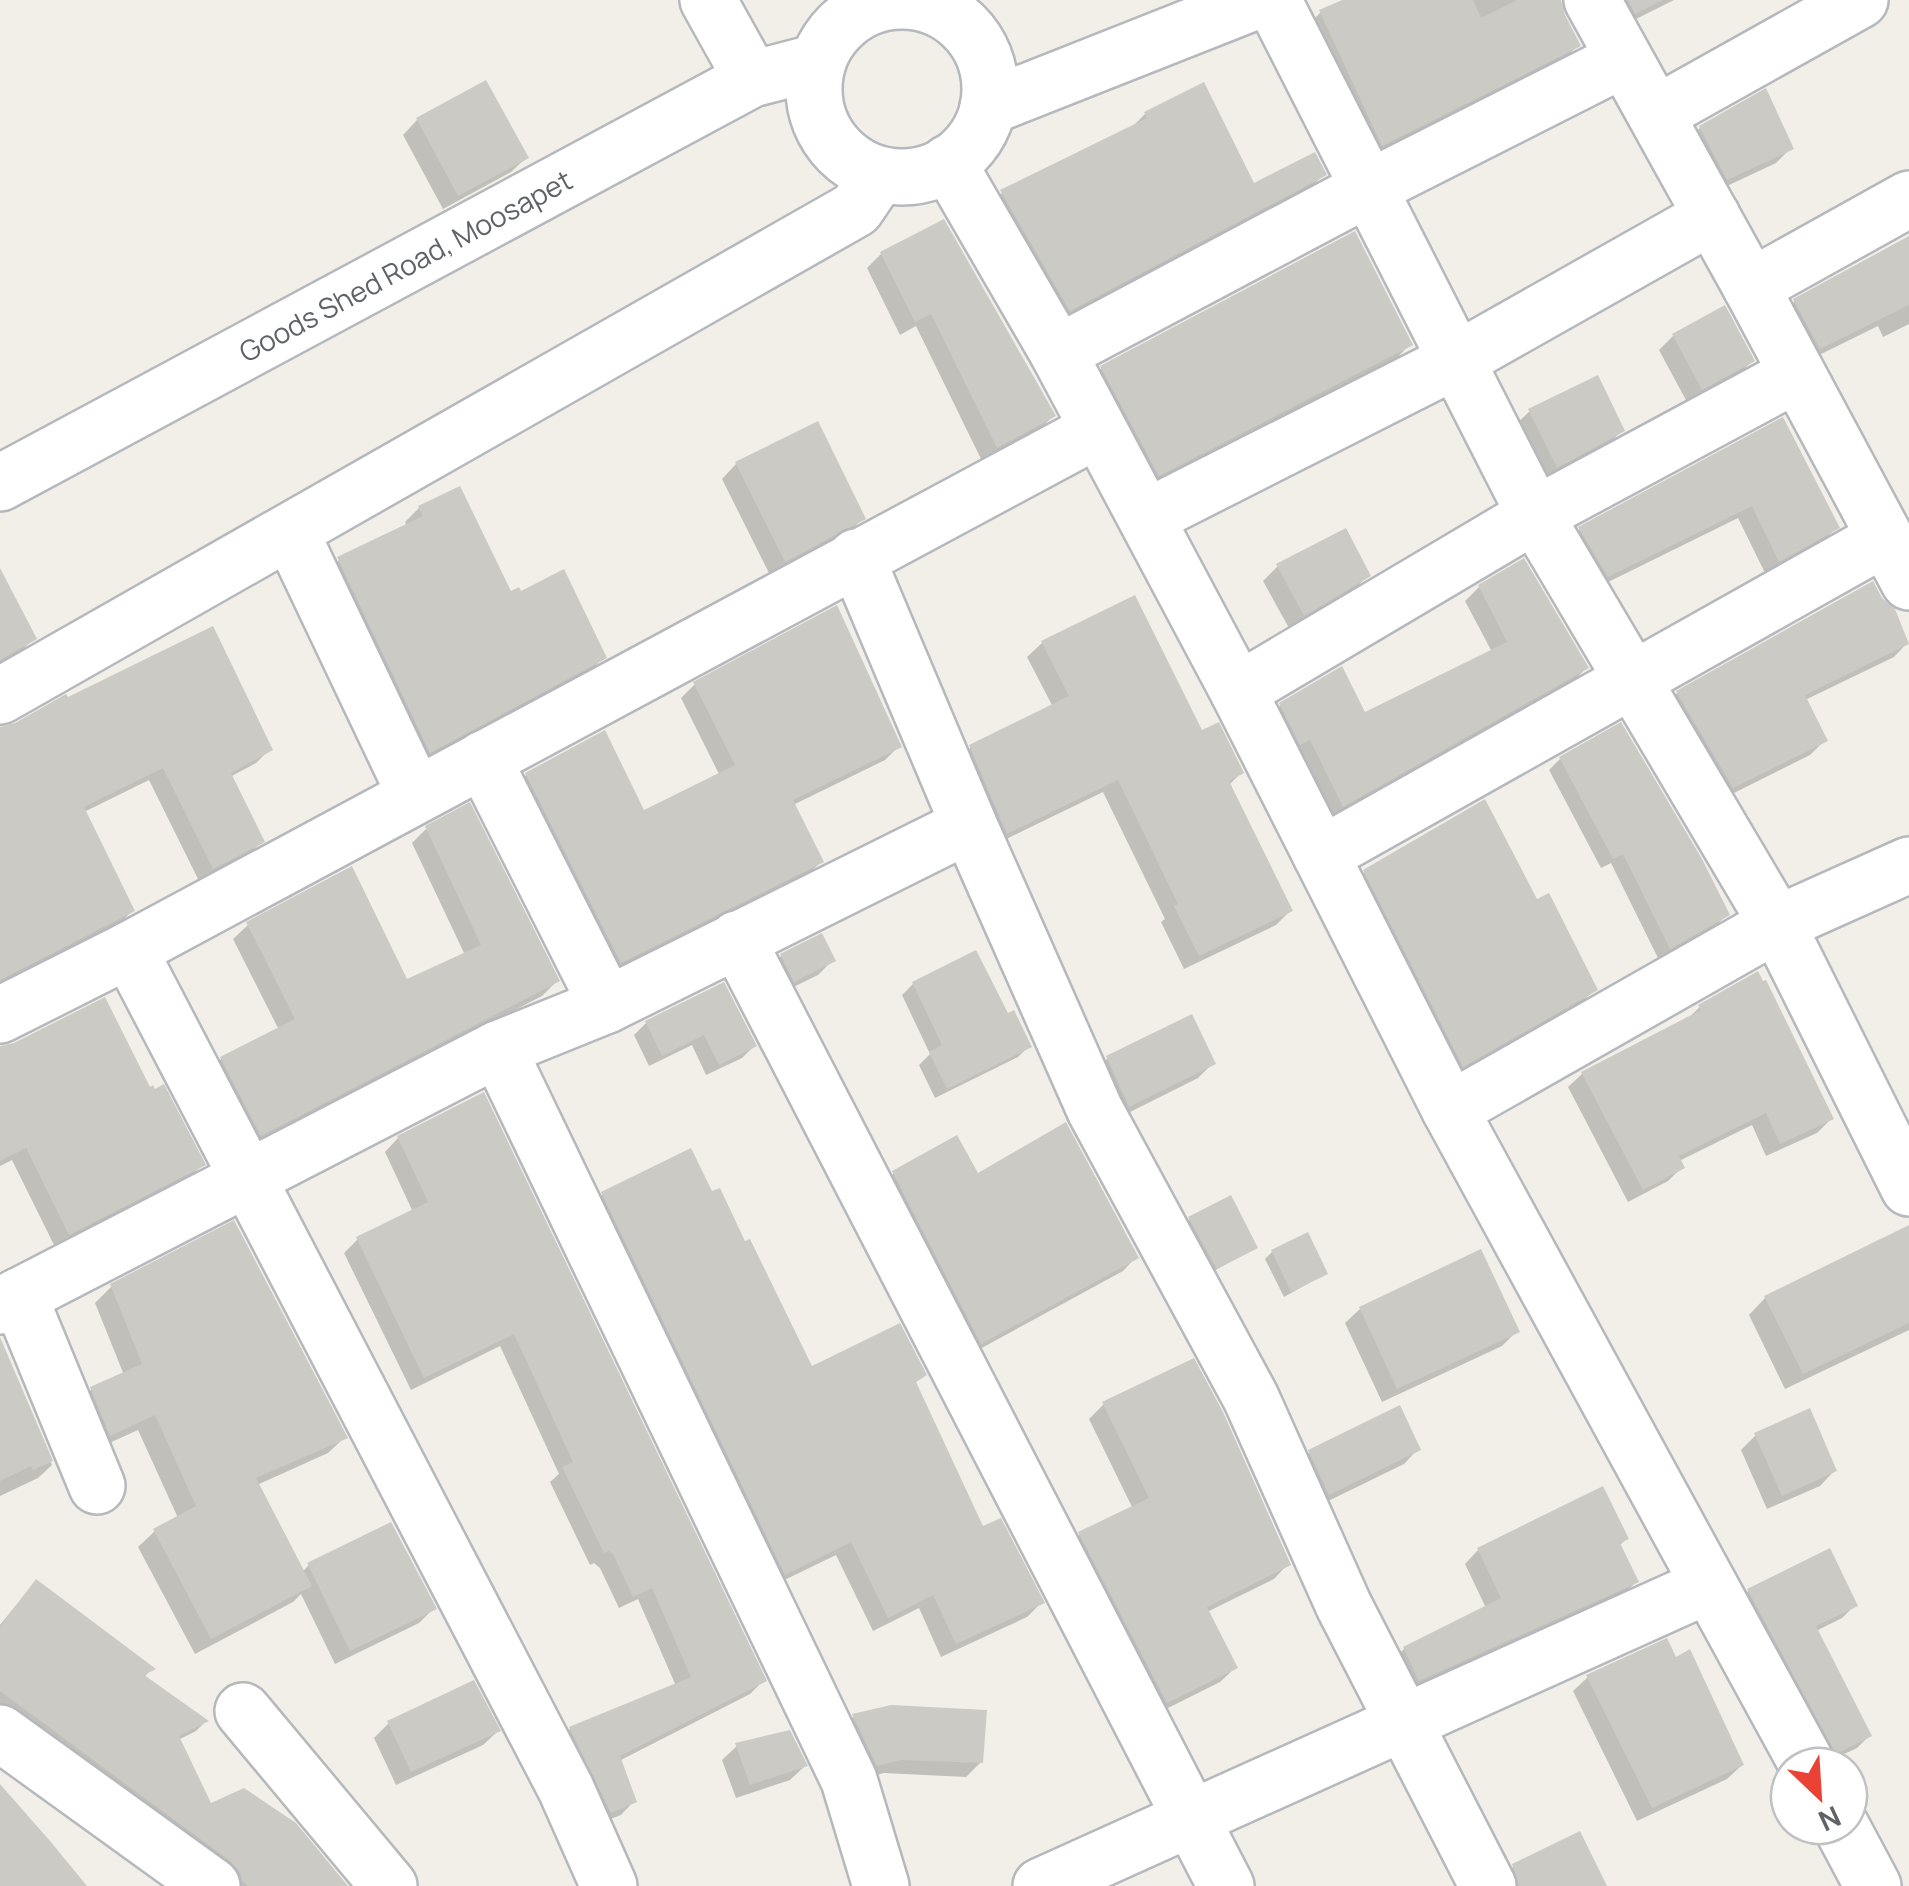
<svg xmlns="http://www.w3.org/2000/svg" width="1909" height="1886" font-family="Manrope,sans-serif">
	<style>
		.shadow { fill: #0003 }
		.building { fill: #cccac5 }
		.lines { fill: none; stroke-linecap: round; stroke-linejoin: round }
		.minor-casing { stroke: #b5b8bc; stroke-width: 60 }
		.minor { stroke: #fff; stroke-width: 55 }
		.labels { text-anchor: middle; dominant-baseline: central; stroke-width: 8; stroke-linejoin: round; paint-order: stroke }
		.street-label { font-size: 28px; fill: #5f6368; stroke: #fff }
	</style>
	<rect width="100%" height="100%" fill="#f1efe8"/>
	<g class="shadow">
		<polygon points="1348,0 1558,0 1562,16 1578,45 1564,60 1367,159 1306,27 1320,13"/>
		<polygon points="1605,0 1674,0 1620,27"/>
		<polygon points="485,83 526,158 511,172 443,209 403,135 417,120"/>
		<polygon points="1145,114 1253,186 1324,174 1310,188 1055,323 988,206 1002,193 1130,129"/>
		<polygon points="1700,128 1791,148 1776,163 1712,193 1686,142"/>
		<polygon points="1909,240 1909,324 1883,337 1878,326 1805,362 1780,316 1795,301"/>
		<polygon points="881,254 1053,416 1039,430 982,461 916,326 900,335 867,268"/>
		<polygon points="1673,336 1752,361 1738,375 1687,402 1659,350"/>
		<polygon points="1410,344 1396,359 1144,489 1087,383 1102,368"/>
		<polygon points="1530,411 1622,430 1608,445 1542,480 1515,425"/>
		<polygon points="1782,421 1837,527 1823,541 1765,573 1738,518 1594,589 1566,543 1580,529"/>
		<polygon points="736,464 863,518 848,533 770,575 722,479"/>
		<polygon points="419,508 510,594 604,657 590,671 416,765 325,574 339,560 407,526 405,522"/>
		<polygon points="1523,561 1586,668 1573,682 1329,819 1267,719 1281,705 1364,716 1492,652 1465,601 1479,587"/>
		<polygon points="1278,566 1368,575 1354,590 1289,628 1263,581"/>
		<polygon points="1872,584 1880,599 1893,611 1908,642 1894,657 1805,700 1825,740 1810,755 1718,801 1663,708 1677,693"/>
		<polygon points="0,621 34,638 20,652 0,664"/>
		<polygon points="1042,643 1200,734 1241,773 1228,786 1290,911 1276,925 1184,969 1161,922 1165,919 1103,792 992,846 956,762 971,747 1053,707 1027,657"/>
		<polygon points="695,684 899,746 885,760 793,805 821,862 807,875 607,975 513,788 526,775 643,813 720,776 681,698"/>
		<polygon points="0,729 270,749 256,763 230,777 262,841 248,855 199,881 149,780 84,812 132,911 119,924 0,985"/>
		<polygon points="1560,759 1727,914 1716,926 1658,958 1611,863 1601,868 1549,770"/>
		<polygon points="426,829 557,981 542,996 246,1149 207,1073 221,1059 279,1030 233,939 248,925 406,983 465,955 412,843"/>
		<polygon points="1372,865 1536,902 1594,990 1582,1002 1450,1077 1353,884"/>
		<polygon points="781,956 833,960 818,975 779,994 767,971"/>
		<polygon points="913,984 1006,1016 1029,1046 1018,1057 935,1098 919,1065 930,1054 902,995"/>
		<polygon points="723,985 754,1046 742,1058 706,1075 692,1045 649,1066 634,1035 646,1023"/>
		<polygon points="1700,1007 1831,1119 1817,1133 1766,1156 1752,1125 1679,1161 1682,1167 1668,1181 1628,1202 1568,1087 1582,1074 1686,1020"/>
		<polygon points="1191,1017 1213,1063 1198,1078 1114,1120 1092,1073 1107,1059"/>
		<polygon points="0,1049 149,1090 203,1164 189,1178 55,1247 12,1160 0,1166"/>
		<polygon points="398,1138 764,1680 750,1694 619,1761 634,1801 621,1815 597,1824 557,1743 570,1729 676,1686 638,1599 619,1608 600,1568 594,1563 590,1565 550,1482 559,1474 500,1346 411,1390 344,1253 358,1239 413,1212 385,1152"/>
		<polygon points="894,1173 978,1177 1136,1257 1123,1271 967,1356 880,1187"/>
		<polygon points="603,1194 811,1370 924,1375 914,1384 982,1530 1042,1602 1027,1617 941,1657 919,1608 873,1631 836,1555 770,1587 588,1208"/>
		<polygon points="1190,1219 1255,1247 1209,1274 1183,1226"/>
		<polygon points="1909,1235 1909,1330 1785,1389 1749,1315 1765,1298"/>
		<polygon points="1272,1252 1325,1274 1284,1297 1265,1259"/>
		<polygon points="111,1287 345,1437 328,1453 257,1485 302,1572 309,1565 434,1608 419,1623 335,1664 301,1594 293,1602 195,1654 138,1547 155,1531 178,1518 138,1430 94,1450 75,1405 92,1389 124,1375 95,1303"/>
		<polygon points="1360,1309 1517,1331 1502,1346 1382,1402 1345,1323"/>
		<polygon points="0,1339 52,1465 38,1478 0,1496"/>
		<polygon points="1104,1404 1288,1564 1274,1579 1207,1612 1235,1668 1220,1682 1152,1716 1065,1549 1080,1534 1133,1509 1089,1419"/>
		<polygon points="1756,1435 1834,1471 1820,1486 1767,1509 1741,1450"/>
		<polygon points="1418,1449 1404,1464 1314,1508 1295,1466 1310,1452"/>
		<polygon points="1626,1539 1619,1546 1636,1582 1623,1595 1406,1693 1391,1662 1404,1649 1486,1608 1465,1564 1478,1550"/>
		<polygon points="1748,1591 1855,1605 1842,1618 1816,1631 1869,1736 1857,1748 1823,1764 1736,1603"/>
		<polygon points="26,1593 152,1669 143,1678 205,1722 196,1731 178,1740 210,1807 345,1886 231,1886 0,1708 0,1625"/>
		<polygon points="1588,1677 1742,1765 1727,1779 1637,1821 1573,1691"/>
		<polygon points="853,1717 981,1762 966,1777 884,1773 862,1779 839,1731"/>
		<polygon points="389,1723 498,1731 483,1745 396,1785 374,1738"/>
		<polygon points="737,1746 805,1766 790,1780 736,1798 722,1760"/>
		<polygon points="1515,1865 1604,1886 1503,1886 1500,1880"/>
	</g>
	<g class="building">
		<polygon points="1342,0 1473,0 1481,18 1517,0 1561,0 1565,15 1581,46 1382,146 1319,10"/>
		<polygon points="1628,0 1663,0 1635,14"/>
		<polygon points="486,80 529,158 458,196 416,118"/>
		<polygon points="1204,82 1254,183 1315,152 1327,175 1070,311 1000,190 1147,118 1144,112"/>
		<polygon points="1766,88 1794,149 1727,180 1699,126"/>
		<polygon points="944,219 1056,416 997,448 931,314 915,322 880,252"/>
		<polygon points="1355,231 1413,345 1159,476 1100,366"/>
		<polygon points="1909,236 1909,305 1820,349 1793,299"/>
		<polygon points="1725,305 1755,361 1702,390 1672,334"/>
		<polygon points="1598,375 1625,431 1557,468 1528,409"/>
		<polygon points="1783,417 1840,528 1779,562 1752,506 1608,577 1578,527"/>
		<polygon points="818,421 866,519 785,562 735,462"/>
		<polygon points="460,486 511,591 519,587 521,591 564,569 607,658 430,753 337,557 423,516 418,506"/>
		<polygon points="1346,528 1371,576 1304,616 1276,564"/>
		<polygon points="1524,558 1589,668 1343,807 1310,740 1300,745 1279,703 1342,666 1365,712 1507,642 1478,585"/>
		<polygon points="0,568 37,639 0,660"/>
		<polygon points="1873,581 1882,598 1895,609 1909,644 1805,695 1828,741 1733,788 1676,691"/>
		<polygon points="1135,595 1202,730 1219,722 1244,773 1229,781 1293,911 1199,956 1174,906 1178,904 1118,780 1007,834 969,745 1069,696 1041,641"/>
		<polygon points="837,605 902,747 793,800 824,862 621,963 525,773 605,730 644,810 735,765 693,682"/>
		<polygon points="213,626 273,750 231,773 265,842 213,869 163,768 84,807 135,911 0,980 0,727 15,723 66,694 68,697"/>
		<polygon points="1621,722 1702,859 1730,915 1670,949 1623,854 1613,859 1559,757"/>
		<polygon points="1485,799 1537,899 1549,893 1598,990 1463,1067 1363,870"/>
		<polygon points="470,802 560,981 261,1136 220,1057 295,1019 246,922 352,866 407,979 481,945 425,826"/>
		<polygon points="822,933 836,961 794,982 780,954"/>
		<polygon points="976,950 1008,1013 1014,1010 1032,1047 947,1089 929,1052 942,1045 912,982"/>
		<polygon points="1758,971 1763,981 1766,980 1834,1119 1780,1144 1766,1113 1679,1156 1685,1168 1643,1190 1581,1072 1701,1010 1698,1005"/>
		<polygon points="724,982 757,1046 719,1065 704,1035 662,1056 645,1021"/>
		<polygon points="105,997 150,1087 153,1085 155,1089 164,1084 206,1165 69,1235 26,1148 0,1161 0,1046 14,1043"/>
		<polygon points="1192,1014 1216,1064 1129,1107 1106,1056"/>
		<polygon points="484,1092 767,1681 620,1756 637,1802 611,1813 569,1727 691,1677 652,1588 633,1597 613,1554 609,1551 604,1553 562,1467 573,1462 514,1334 424,1378 356,1237 428,1202 397,1136"/>
		<polygon points="1066,1122 1139,1258 981,1344 892,1171 957,1135 978,1173"/>
		<polygon points="691,1148 712,1191 720,1188 745,1241 750,1239 812,1366 900,1323 927,1375 916,1382 983,1526 1001,1518 1045,1603 956,1644 933,1595 888,1618 851,1542 785,1575 601,1192"/>
		<polygon points="1231,1195 1258,1248 1217,1269 1188,1217"/>
		<polygon points="234,1220 348,1438 256,1478 312,1586 211,1639 153,1529 196,1506 155,1415 110,1436 90,1387 142,1364 110,1284"/>
		<polygon points="1909,1225 1909,1323 1803,1374 1764,1296"/>
		<polygon points="1308,1232 1328,1274 1291,1292 1271,1250"/>
		<polygon points="1481,1249 1520,1332 1397,1389 1359,1307"/>
		<polygon points="0,1337 53,1461 33,1470 31,1466 0,1481"/>
		<polygon points="1194,1358 1223,1412 1291,1565 1207,1607 1238,1668 1167,1703 1078,1532 1149,1498 1102,1402"/>
		<polygon points="1400,1405 1421,1450 1329,1495 1308,1450"/>
		<polygon points="1810,1408 1837,1471 1782,1496 1754,1433"/>
		<polygon points="1603,1486 1629,1539 1620,1543 1639,1582 1419,1681 1403,1647 1501,1598 1477,1548"/>
		<polygon points="391,1522 437,1609 350,1651 307,1563"/>
		<polygon points="1830,1548 1858,1606 1816,1626 1872,1736 1836,1754 1747,1589"/>
		<polygon points="36,1579 156,1669 144,1675 209,1721 179,1736 211,1803 244,1788 296,1823 348,1886 248,1886 242,1881 240,1872 230,1861 0,1691 0,1627"/>
		<polygon points="1667,1638 1676,1657 1690,1649 1744,1765 1652,1808 1586,1675"/>
		<polygon points="474,1680 501,1731 411,1772 387,1721"/>
		<polygon points="891,1705 987,1710 983,1763 901,1760 877,1766 852,1714"/>
		<polygon points="790,1730 808,1766 750,1785 735,1743"/>
		<polygon points="0,1784 50,1841 87,1886 0,1886"/>
		<polygon points="1580,1831 1607,1886 1519,1886 1512,1864"/>
	</g>
	<g class="lines">
		<g class="minor-casing">
			<g id="minor">
				<polyline points="708,0 752,79"/>
				<polyline points="1273,0 1535,515 1777,924 1909,1188"/>
				<polyline points="1592,0 1751,287 1909,582"/>
				<circle cx="902" cy="89" r="88"/>
				<polyline points="988,107 1259,0"/>
				<polyline points="1656,114 1860,0"/>
				<polyline points="948,163 1058,353 1238,691 1450,1110 1808,1766"/>
				<polyline points="1751,287 1909,199"/>
				<polyline points="1058,353 1369,188 1624,59"/>
				<path id="s1" d="M0 483 752 79 818 62"/>
				<polyline points="1147,517 1457,360 1712,216"/>
				<polyline points="291,533 415,794"/>
				<polyline points="1238,691 1535,515 1797,374"/>
				<polyline points="0,696 856,209 879,175"/>
				<polyline points="483,759 607,1005"/>
				<polyline points="969,825 1095,1110 1251,1398 1344,1606 1488,1886"/>
				<polyline points="1321,855 1885,538"/>
				<polyline points="737,939 1226,1886"/>
				<polyline points="129,950 566,1789 609,1886"/>
				<polyline points="0,1015 129,950 1097,430"/>
				<polyline points="498,1049 607,1005 969,825 856,557"/>
				<polyline points="1450,1110 1777,924 1909,865"/>
				<polyline points="19,1296 97,1486"/>
				<polyline points="0,1306 498,1049 849,1780 881,1886"/>
				<polyline points="243,1711 389,1886"/>
				<polyline points="0,1733 212,1886"/>
				<polyline points="1841,1826 1873,1886"/>
				<polyline points="1041,1886 1709,1585"/>
			</g>
		</g>
		<use href="#minor" class="minor"/>
	</g>
	<g class="labels">
		<g class="street-label">
			<text stroke="none"><textPath href="#s1" startOffset="460">Goods Shed Road, Moosapet</textPath></text>
		</g>
	</g>
	<g transform="translate(1819 1796) rotate(155)"><circle r="48" fill="#ffffff" stroke="#bfc1c3" stroke-width="2.5"/>
	<path d="M0-8L18 38L0 25L-18 38Z" fill="#ea4335"/>
	<text y="-15" font-size="28" font-weight="bold" text-anchor="middle" fill="#5f6368">N</text>
	</g>
</svg>
